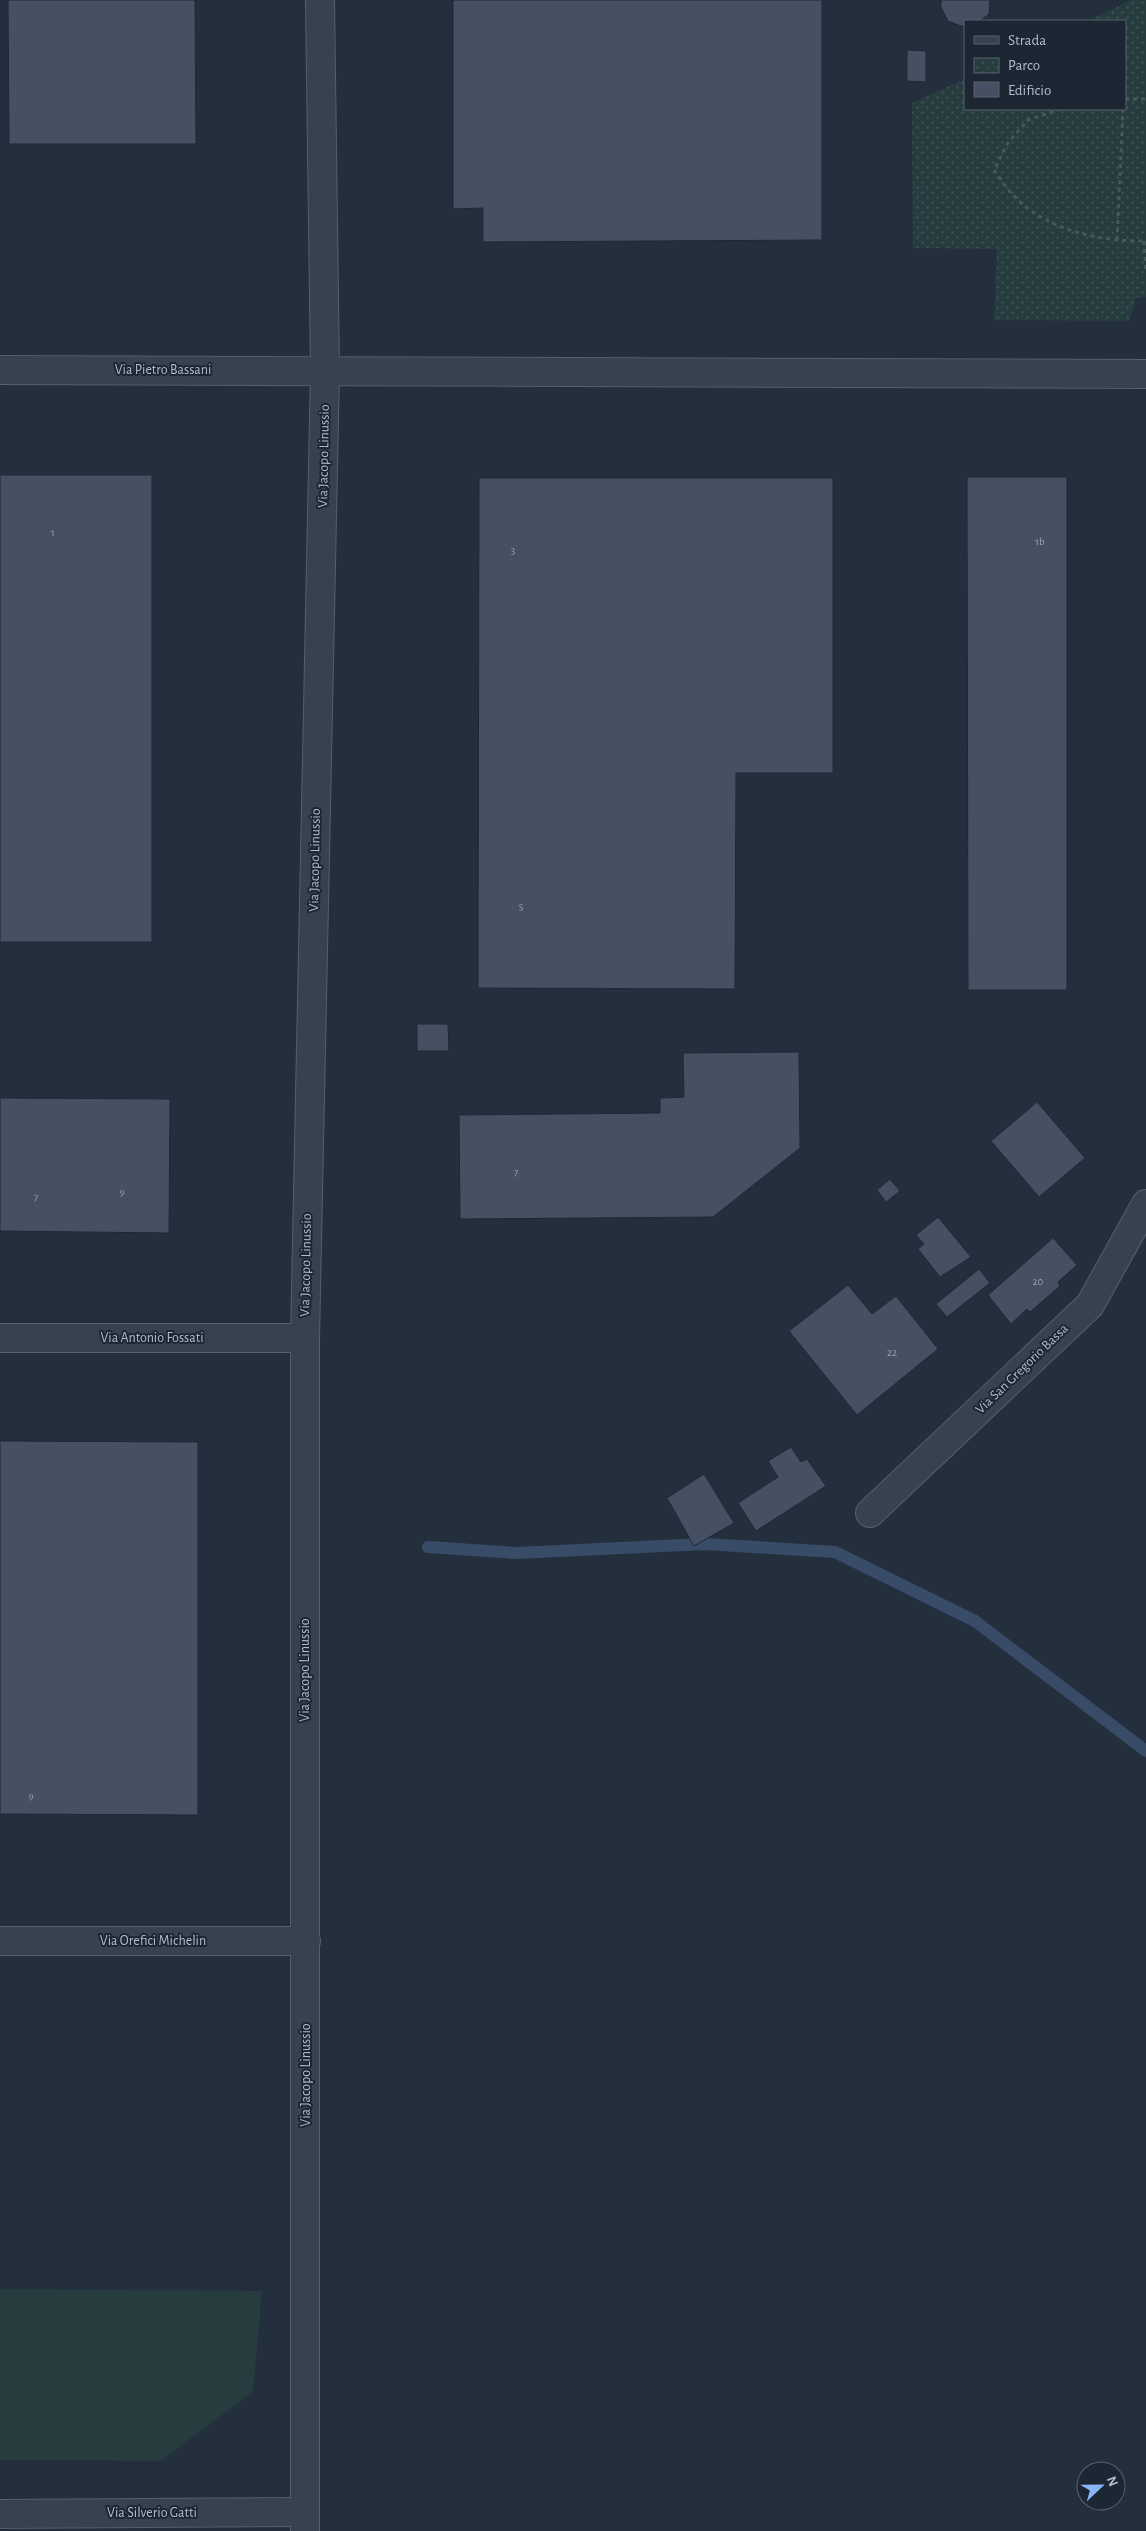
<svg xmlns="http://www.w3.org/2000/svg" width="1146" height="2531" font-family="'Alegreya Sans',sans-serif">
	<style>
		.grass { fill: #263c3f }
		.park { fill: url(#park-dots) }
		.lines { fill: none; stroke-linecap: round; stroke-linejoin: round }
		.stream { stroke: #394c67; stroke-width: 12 }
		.building { fill: #455162; stroke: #1f2835 }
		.minor-casing { stroke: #565f6c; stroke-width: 30 }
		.path { stroke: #44595c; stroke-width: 3; stroke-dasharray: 4 4; stroke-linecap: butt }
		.minor { stroke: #38414e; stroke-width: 28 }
		.labels { text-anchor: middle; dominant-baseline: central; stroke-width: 4; stroke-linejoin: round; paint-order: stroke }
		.number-label { font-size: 11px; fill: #98a1af }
		.street-label { font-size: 14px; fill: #b4bcc9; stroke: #1d2633 }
	</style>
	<defs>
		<pattern id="park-dots" width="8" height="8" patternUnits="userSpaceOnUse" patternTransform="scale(1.25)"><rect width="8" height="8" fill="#263c3f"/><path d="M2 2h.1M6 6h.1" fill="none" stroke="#435659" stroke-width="1.8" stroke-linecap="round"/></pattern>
	</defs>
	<rect width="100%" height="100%" fill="#242f3e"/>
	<polygon class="grass" points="0,2289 262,2291 253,2391 161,2461 0,2460"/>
	<polygon class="park" points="1132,0 1146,0 1146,297 1136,298 1129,321 994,320 997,249 913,248 912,103 965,79 965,109 1125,109 1125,21 1087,21"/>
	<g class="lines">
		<polyline class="stream" points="428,1547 517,1553 705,1544 835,1552 975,1621 1146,1751"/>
	</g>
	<g class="building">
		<polygon points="8,0 195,0 196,144 9,144"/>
		<polygon points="453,0 822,0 822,240 483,242 483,208 453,209"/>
		<polygon points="941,0 990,0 989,14 980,21 965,21 965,26 961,26 948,21 941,7"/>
		<polygon points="907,50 926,51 926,82 907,81"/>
		<rect x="0" y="475" width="152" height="467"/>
		<polygon points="967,477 1067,477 1067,990 968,990"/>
		<polygon points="479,478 833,478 833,773 736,773 735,989 478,988"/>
		<polygon points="417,1024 448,1024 449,1051 417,1051"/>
		<polygon points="799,1052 800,1148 713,1217 460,1219 459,1115 660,1113 660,1098 684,1097 683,1053"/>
		<polygon points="0,1098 170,1099 169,1233 0,1231"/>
		<polygon points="1037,1102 1085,1158 1039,1197 991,1141"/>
		<polygon points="890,1179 900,1191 886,1202 877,1190"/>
		<polygon points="938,1217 971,1257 940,1277 918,1249 924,1244 916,1235"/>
		<polygon points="1053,1238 1077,1265 1058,1282 1060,1286 1030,1312 1027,1309 1011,1324 988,1295"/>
		<polygon points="979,1269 990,1283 947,1317 936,1304"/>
		<polygon points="848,1285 872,1314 896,1296 938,1349 857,1415 789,1331"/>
		<polygon points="0,1441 198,1442 198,1815 0,1814"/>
		<polygon points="791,1447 801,1462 807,1459 826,1486 756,1531 738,1503 778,1477 768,1461"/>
		<polygon points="704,1474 734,1523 694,1546 667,1498"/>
	</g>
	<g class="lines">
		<g class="minor-casing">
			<g id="minor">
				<polyline points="0,370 1146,374"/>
				<polyline points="0,1338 305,1338"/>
				<polyline points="870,1513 1090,1305 1146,1204"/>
				<polyline points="0,1941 306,1941"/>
				<polyline points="0,2514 305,2512"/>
				<polyline points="305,2531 305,1338 325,371 320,0"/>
			</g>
		</g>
		<g class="path">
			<polyline points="1125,99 1146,99"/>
			<path d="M1061 109 1028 120 1007 144 994 170C1000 178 1006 188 1013 195 1045 230 1101 242 1146 241"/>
			<polyline points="1117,240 1123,109"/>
			<polyline points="1144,241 1146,271"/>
		</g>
		<use href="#minor" class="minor"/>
	</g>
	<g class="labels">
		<g class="number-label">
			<text x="53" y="532">1</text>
			<text x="1040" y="541">1b</text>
			<text x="513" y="550">3</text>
			<text x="521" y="906">5</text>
			<text x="516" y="1172">7</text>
			<text x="122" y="1191">9</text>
			<text x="36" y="1197">7</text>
			<text x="1038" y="1281">20</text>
			<text x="892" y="1352">22</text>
			<text x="31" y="1795">9</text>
		</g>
		<g class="street-label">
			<text x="163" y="370">Via Pietro Bassani</text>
			<text transform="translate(324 456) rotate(-89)">Via Jacopo Linussio</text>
			<text transform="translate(315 860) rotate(-89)">Via Jacopo Linussio</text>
			<text transform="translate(306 1265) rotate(-89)">Via Jacopo Linussio</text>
			<text x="152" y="1338">Via Antonio Fossati</text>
			<text transform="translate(1022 1369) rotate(-44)">Via San Gregorio Bassa</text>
			<text transform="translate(305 1670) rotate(-90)">Via Jacopo Linussio</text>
			<text x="153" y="1941">Via Orefici Michelin</text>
			<text transform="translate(306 2075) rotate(-90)">Via Jacopo Linussio</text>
			<text x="152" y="2513">Via Silverio Gatti</text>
		</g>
	</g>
	<rect x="964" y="20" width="162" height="90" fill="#1d2633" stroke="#59626f"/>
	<rect x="974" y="36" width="25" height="8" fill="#38414e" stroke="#59626f"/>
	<text x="1008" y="45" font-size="15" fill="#b4bcc9">Strada</text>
	<rect x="974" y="58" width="25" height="15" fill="url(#park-dots)" stroke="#59626f"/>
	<text x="1008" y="70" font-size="15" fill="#b4bcc9">Parco</text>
	<rect x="974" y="82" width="25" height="15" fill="#455162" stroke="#59626f"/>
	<text x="1008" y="95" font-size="15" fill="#b4bcc9">Edificio</text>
	<g transform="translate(1101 2486) rotate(68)"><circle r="24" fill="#1d2633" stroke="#59626f"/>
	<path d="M0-4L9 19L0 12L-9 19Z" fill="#8ab4f8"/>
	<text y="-8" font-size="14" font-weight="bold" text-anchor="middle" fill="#b4bcc9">N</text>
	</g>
</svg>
